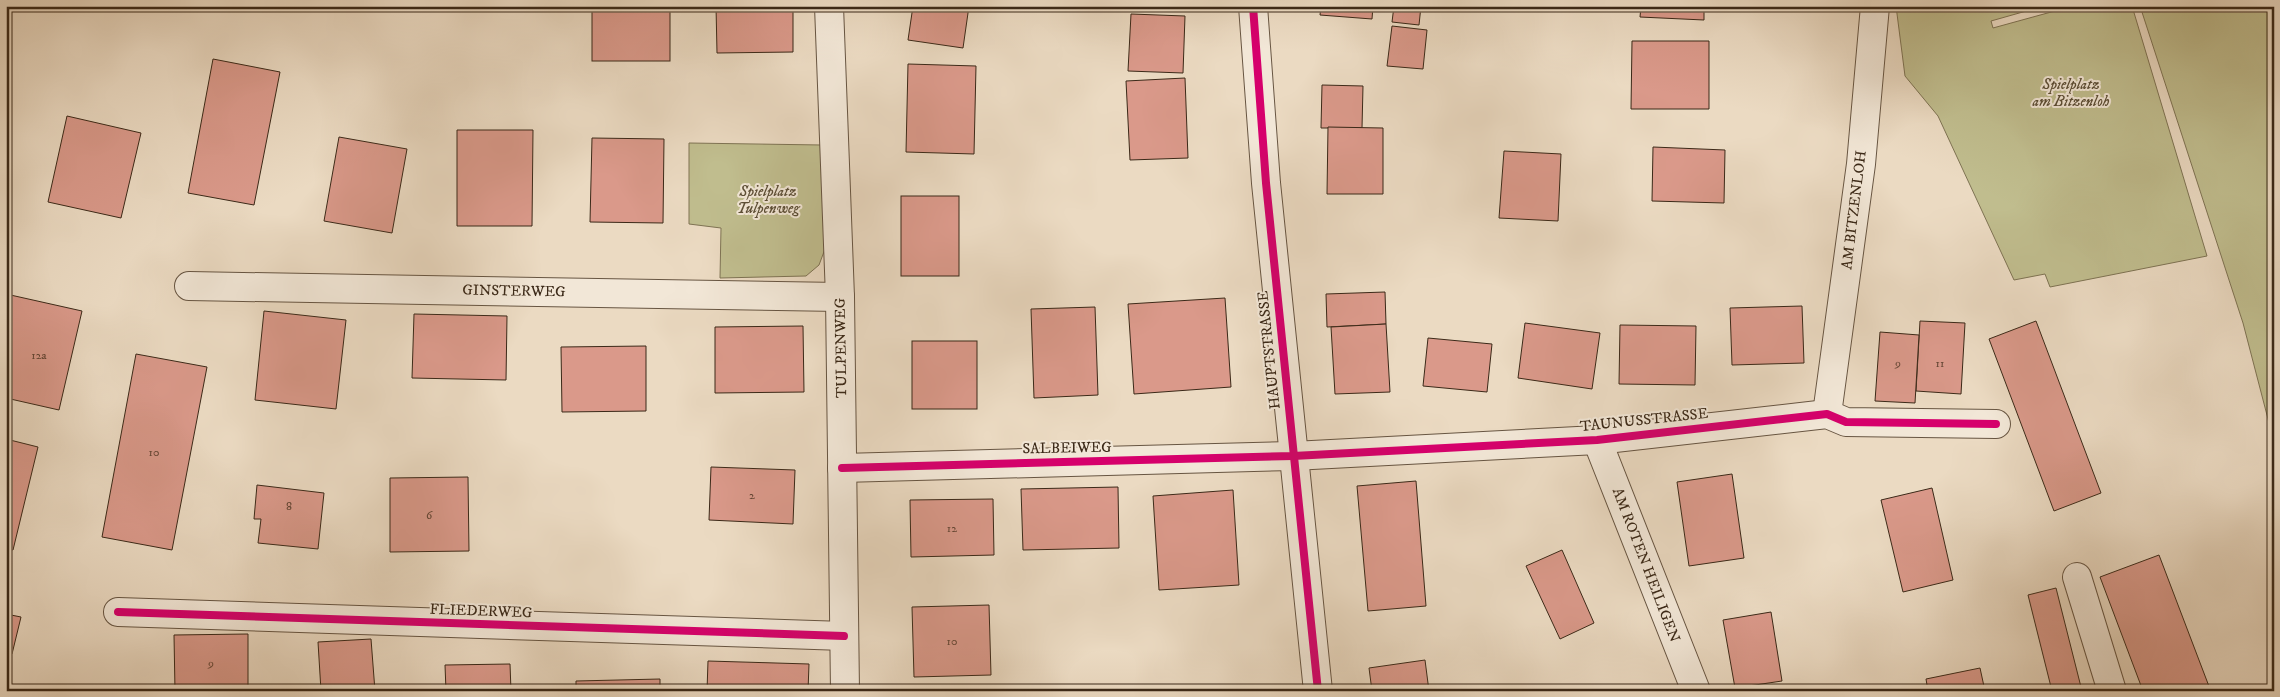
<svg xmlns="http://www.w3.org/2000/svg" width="2280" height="697" font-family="'IM FELL DW Pica',serif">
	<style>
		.green { fill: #c0bd8e; stroke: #7e7353 }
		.building { fill: #da998a; stroke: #3b2918 }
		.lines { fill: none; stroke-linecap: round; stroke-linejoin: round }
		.minor-casing { stroke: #675542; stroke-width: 30 }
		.minor { stroke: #f2e7d7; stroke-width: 28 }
		.cycleway-casing { stroke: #f2e7d7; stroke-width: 11 }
		.cycleway { stroke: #d6006c; stroke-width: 8 }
		.labels { text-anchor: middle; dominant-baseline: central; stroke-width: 4; stroke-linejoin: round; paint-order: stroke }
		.number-label { font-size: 12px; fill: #634534 }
		.park-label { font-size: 15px; font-style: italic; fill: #5c4e36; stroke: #f2e7d7 }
		.street-label { font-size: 15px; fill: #3b2918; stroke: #f2e7d7 }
	</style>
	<rect width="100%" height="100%" fill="#ebdac2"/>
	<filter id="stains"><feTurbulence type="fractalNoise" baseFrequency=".004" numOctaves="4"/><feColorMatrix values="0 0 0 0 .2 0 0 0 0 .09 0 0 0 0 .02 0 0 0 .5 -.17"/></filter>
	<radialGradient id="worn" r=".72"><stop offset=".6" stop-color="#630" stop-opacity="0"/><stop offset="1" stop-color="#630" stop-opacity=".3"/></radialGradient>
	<g class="green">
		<polygon points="1896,6 2044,6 1991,21 1993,28 2073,6 2132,6 2207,256 2050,287 2045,274 2014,280 1938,116 1905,76"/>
		<polygon points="2140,6 2274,6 2274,442 2243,323"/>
		<polygon points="689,143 822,145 825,249 819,265 806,276 720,278 721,228 689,224"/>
	</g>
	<g class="building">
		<rect x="592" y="6" width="78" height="55"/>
		<polygon points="716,6 793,6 793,52 717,53"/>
		<polygon points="913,6 969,6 963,48 908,40"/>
		<polygon points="1321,6 1373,6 1372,19 1320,15"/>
		<polygon points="1394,6 1421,6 1419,25 1392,22"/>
		<polygon points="1641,6 1704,6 1704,20 1640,17"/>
		<polygon points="1131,14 1185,16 1183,73 1128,71"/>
		<polygon points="1392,26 1427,30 1423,69 1387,66"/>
		<polygon points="1632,41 1709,41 1709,109 1631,109"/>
		<polygon points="213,59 280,72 254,205 188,193"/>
		<polygon points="908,64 976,66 974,154 906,152"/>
		<polygon points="1185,78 1188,158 1130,160 1126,81"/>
		<polygon points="1322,85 1363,86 1362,128 1321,128"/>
		<polygon points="67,116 141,133 121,218 48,202"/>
		<polygon points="1328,127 1383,128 1383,194 1327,194"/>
		<polygon points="457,130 533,130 532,226 457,226"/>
		<polygon points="339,137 407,149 392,233 324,221"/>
		<polygon points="592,138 664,139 663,223 590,222"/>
		<polygon points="1653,147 1725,150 1724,203 1652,201"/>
		<polygon points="1504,151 1561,154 1558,221 1499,218"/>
		<rect x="901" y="196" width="58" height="80"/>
		<polygon points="1385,292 1386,324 1327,327 1326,294"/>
		<polygon points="6,294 82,311 59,410 6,398"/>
		<polygon points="1225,298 1231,387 1134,394 1128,304"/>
		<polygon points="1802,306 1804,363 1732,365 1730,308"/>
		<polygon points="1095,307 1098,395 1034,398 1031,309"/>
		<polygon points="264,311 346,320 336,409 255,400"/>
		<polygon points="414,314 507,316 506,380 412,378"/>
		<polygon points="1920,321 1965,323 1961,394 1916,391"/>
		<polygon points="2036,321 2101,493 2054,511 1989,339"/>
		<polygon points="1525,323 1600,333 1592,389 1518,378"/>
		<polygon points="1386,324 1390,392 1335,394 1331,327"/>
		<polygon points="1620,325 1696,326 1695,385 1619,384"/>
		<polygon points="803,326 804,392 715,393 715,327"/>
		<polygon points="1880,332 1919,335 1915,403 1875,401"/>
		<polygon points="1428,338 1492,344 1487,392 1423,386"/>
		<rect x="912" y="341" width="65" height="68"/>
		<polygon points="646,346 646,411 562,412 561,347"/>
		<polygon points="136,354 207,367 172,550 102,537"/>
		<polygon points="6,439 38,447 13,550 6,549"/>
		<polygon points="711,467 795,470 793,524 709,520"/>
		<polygon points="1732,474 1744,558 1689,566 1677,482"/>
		<polygon points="468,477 469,551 390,552 390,478"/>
		<polygon points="1416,481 1426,606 1368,611 1357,486"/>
		<polygon points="257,485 324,493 318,549 258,543 261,519 254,519"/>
		<polygon points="1118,487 1119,548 1023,550 1021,489"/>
		<polygon points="1932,488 1953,580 1903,592 1881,500"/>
		<polygon points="1233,490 1239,585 1159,590 1153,496"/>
		<polygon points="993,499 994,555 911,557 910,500"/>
		<polygon points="1562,550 1594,623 1560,639 1526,566"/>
		<polygon points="2159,555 2210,689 2204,691 2143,691 2100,577"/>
		<polygon points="2056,588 2082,691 2052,691 2028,595"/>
		<polygon points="989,605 991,675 914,677 912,607"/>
		<polygon points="1771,612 1782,681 1735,688 1723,620"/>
		<polygon points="6,614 21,617 12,654 6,653"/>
		<polygon points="248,634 248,691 175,691 174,635"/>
		<polygon points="371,639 375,691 321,691 318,642"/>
		<polygon points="1425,660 1429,691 1372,691 1369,668"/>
		<polygon points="708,661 809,664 808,691 707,691"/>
		<polygon points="510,664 511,691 446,691 445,665"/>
		<polygon points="1980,668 1985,691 1928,691 1926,679"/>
		<polygon points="660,679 660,691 576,691 576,681"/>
	</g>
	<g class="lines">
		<g class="minor-casing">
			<g id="minor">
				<polyline points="829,6 840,297 845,691"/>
				<polyline points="1253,6 1266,183 1318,691"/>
				<polyline points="189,286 840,297"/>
				<polyline points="1827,414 1861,164 1875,6"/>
				<polyline points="1597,440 1696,691"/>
				<polyline points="842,468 1293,456 1597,440 1827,414 1846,422 1996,424"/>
				<polyline points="2077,577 2112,691"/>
				<polyline points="118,612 844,636"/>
			</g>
		</g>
		<use href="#minor" class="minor"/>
		<g class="cycleway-casing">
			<g id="cycleway">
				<polyline points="1253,6 1266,183 1318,691"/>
				<polyline points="842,468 1293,456 1597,440 1827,414 1846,422 1996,424"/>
				<polyline points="118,612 844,636"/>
			</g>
		</g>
		<use href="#cycleway" class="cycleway"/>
	</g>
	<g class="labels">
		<g class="number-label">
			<text x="39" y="355">12a</text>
			<text x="1898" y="363">9</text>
			<text x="1940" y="363">11</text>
			<text x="154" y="452">10</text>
			<text x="752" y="495">2</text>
			<text x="289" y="506">8</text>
			<text x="429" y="515">6</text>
			<text x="952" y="528">12</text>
			<text x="952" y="641">10</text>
			<text x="211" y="663">9</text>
		</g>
		<g class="park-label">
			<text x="2071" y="84">Spielplatz<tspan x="2071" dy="17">am Bitzenloh</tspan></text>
			<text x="768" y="191">Spielplatz<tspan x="768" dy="17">Tulpenweg</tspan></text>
		</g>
		<g class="street-label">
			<text transform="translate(1854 210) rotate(-83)">AM BITZENLOH</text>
			<text transform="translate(514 291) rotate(1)">GINSTERWEG</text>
			<text transform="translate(841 348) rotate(-91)">TULPENWEG</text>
			<text transform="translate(1269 350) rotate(-96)">HAUPTSTRASSE</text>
			<text transform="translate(1644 420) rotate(-6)">TAUNUSSTRASSE</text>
			<text transform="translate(1067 448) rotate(-1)">SALBEIWEG</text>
			<text transform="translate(1646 565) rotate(69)">AM ROTEN HEILIGEN</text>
			<text transform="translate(481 611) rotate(2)">FLIEDERWEG</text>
		</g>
	</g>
	<rect width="2280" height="697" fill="none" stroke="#ebdac2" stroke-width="25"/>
	<rect x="8" y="8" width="2265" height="682" fill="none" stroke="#3b2918" stroke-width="2.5"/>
	<rect x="12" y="12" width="2255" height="672" fill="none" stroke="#3b2918"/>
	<rect width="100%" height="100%" filter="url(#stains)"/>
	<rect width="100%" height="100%" fill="url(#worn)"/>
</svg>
